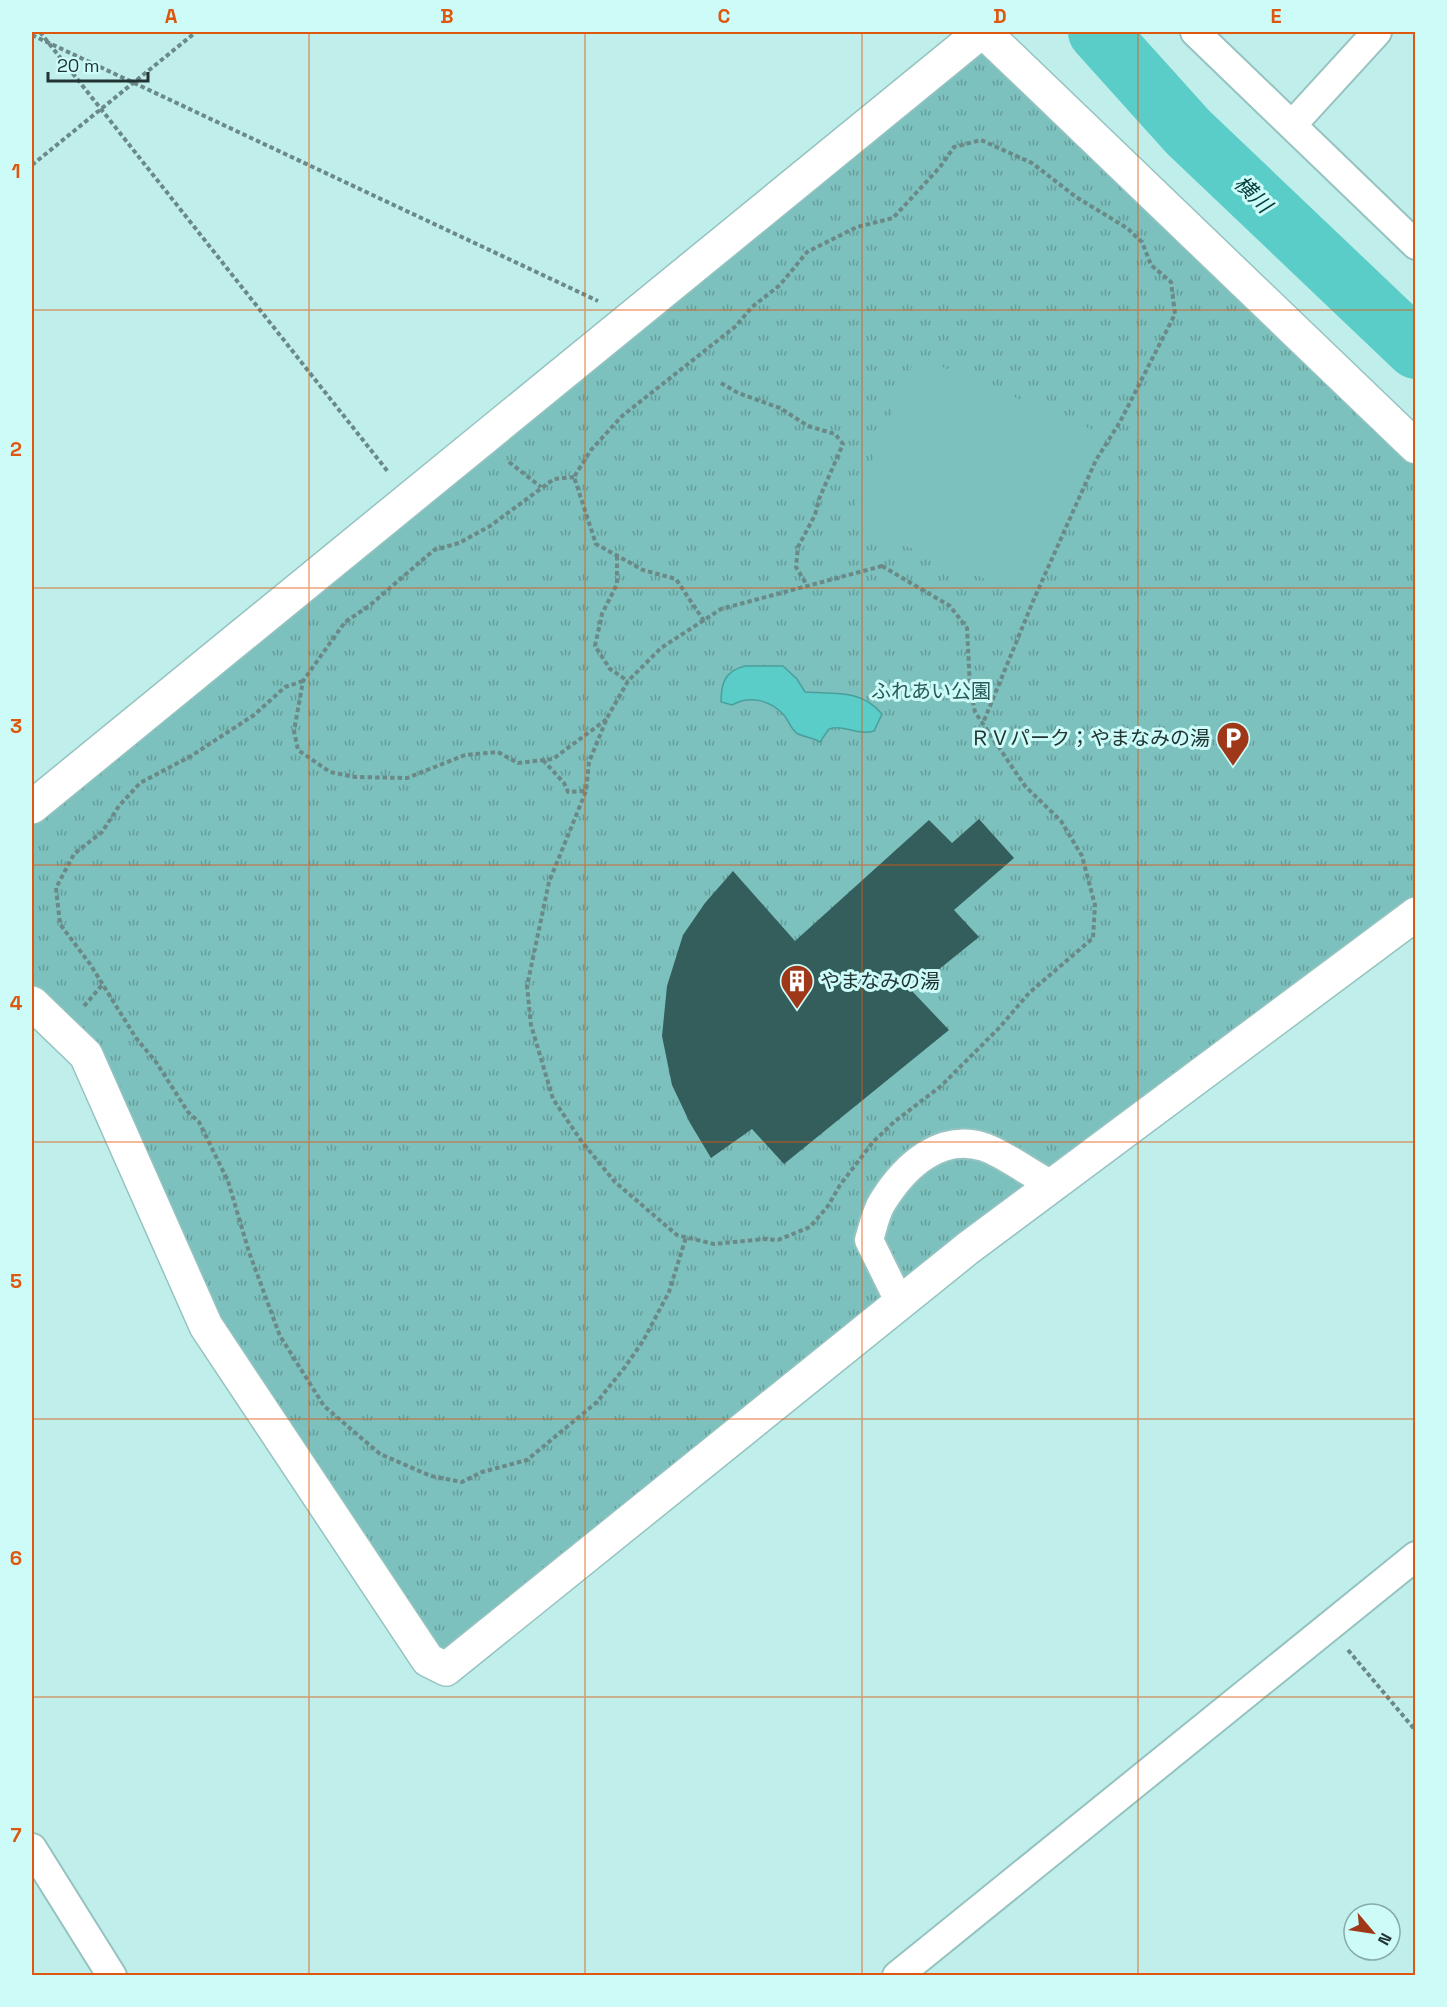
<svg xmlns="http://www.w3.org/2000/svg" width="1447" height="2007" font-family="'Space Grotesk','Noto Sans JP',sans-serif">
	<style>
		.grass { fill: url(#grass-tufts) }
		.garden { fill: #7dc1be }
		.water { fill: #5bcdc9; stroke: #4a9f9c; stroke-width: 1.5 }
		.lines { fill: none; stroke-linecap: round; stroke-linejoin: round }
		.river { stroke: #5bcdc9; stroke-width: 60 }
		.building { fill: #345e5c }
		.street-casing { stroke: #96c3c0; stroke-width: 32 }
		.secondary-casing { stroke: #96c3c0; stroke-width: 36 }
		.path { stroke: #6a8987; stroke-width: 4; stroke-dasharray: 4.5 3; stroke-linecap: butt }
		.street { stroke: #fff; stroke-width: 28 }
		.secondary { stroke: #fff; stroke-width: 33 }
		.grid { fill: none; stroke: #de570e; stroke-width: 1.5; stroke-opacity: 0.55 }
		.labels { text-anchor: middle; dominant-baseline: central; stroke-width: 6; stroke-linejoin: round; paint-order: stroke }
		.park-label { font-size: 20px; fill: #295a58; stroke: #ccfbf8 }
		.poi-label { font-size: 20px; fill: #213332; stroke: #ccfbf8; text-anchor: end }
		.water-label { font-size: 21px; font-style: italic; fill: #043c3b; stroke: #ccfbf8 }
		.neatline { fill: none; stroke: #de570e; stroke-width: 2 }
		.grid-label { font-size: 20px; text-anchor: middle; font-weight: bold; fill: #de570e }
	</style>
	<defs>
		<pattern id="grass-tufts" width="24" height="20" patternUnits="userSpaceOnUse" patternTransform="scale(1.5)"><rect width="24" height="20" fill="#7dc1be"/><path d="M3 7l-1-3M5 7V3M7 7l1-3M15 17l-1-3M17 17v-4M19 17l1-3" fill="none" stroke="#669d9b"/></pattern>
	</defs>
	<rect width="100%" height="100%" fill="#bfeeeb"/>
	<polygon class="grass" points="981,32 1415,447 1415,922 446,1669 191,1293 86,1055 32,992 32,807"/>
	<polygon class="garden" points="916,356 1107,436 1034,599 848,522"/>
	<path class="water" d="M745 666H783L797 679 805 692C834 694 862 689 882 714L874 731C857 736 845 724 829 729L820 742C813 738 805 737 798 734 791 730 789 721 784 715 770 700 750 695 732 705L721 702C721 683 725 671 745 666Z"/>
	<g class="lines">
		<polyline class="river" points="1098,32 1188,132 1416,349"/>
	</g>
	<polygon class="building" points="979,819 1014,858 954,910 979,937 912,991 949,1030 784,1164 752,1129 711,1158 690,1123 672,1085 662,1036 667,986 683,935 705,903 733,871 795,941 929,820 952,843"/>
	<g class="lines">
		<g class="street-casing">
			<g id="street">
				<polyline points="1195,32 1416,245"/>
				<polyline points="1292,125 1377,32"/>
				<path d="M900 1303 869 1240C873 1227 876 1211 883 1201 905 1166 940 1133 984 1147 1001 1152 1034 1176 1052 1185"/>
				<polyline points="32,1848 112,1976"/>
				<polyline points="897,1976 1416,1556"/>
			</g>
		</g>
		<g class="secondary-casing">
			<g id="secondary">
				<polyline points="984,32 1416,447"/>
				<polyline points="32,807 981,32"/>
				<polyline points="32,1003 86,1055 206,1326 428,1660 446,1669 968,1248 1416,914"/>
			</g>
		</g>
		<g class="path">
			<polyline points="40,32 389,473"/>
			<polyline points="32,35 598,301"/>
			<polyline points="32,165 196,32"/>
			<polyline points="721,383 738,393 780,408 808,426 835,434 843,444 819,499 815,515 798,547 796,567 808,587"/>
			<polyline points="509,462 541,487"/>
			<polyline points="574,477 554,479 490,526 459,543 434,550 369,606 345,622 303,681 294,731 298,750 330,772 355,777 407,778 465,755 498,752 518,763 553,759 607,719"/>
			<polyline points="617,556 617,584 602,614 595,646 610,669 628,681"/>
			<polygon points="882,566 950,606 967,628 970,687 975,712 1025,786 1061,821 1082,856 1095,905 1093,938 1029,993 1000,1027 941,1086 894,1122 873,1142 840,1185 828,1206 810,1227 778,1240 764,1239 714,1244 677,1235 615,1182 582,1142 553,1099 531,1025 527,986 549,882 586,791 589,762 607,718 628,681 661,648 721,609"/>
			<polyline points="704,621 676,579 643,570 596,544 574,477 591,450 622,416 736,326 752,307 780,285 807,252 857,227 893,218 940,167 954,147 981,140 1032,163 1076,197 1127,228 1142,242 1151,265 1171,282 1175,314 1120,422 1096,460 1034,599 983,723"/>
			<polyline points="303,681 285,687 254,715 191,756 140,783 119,806 102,832 74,854 56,888 60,924 90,964 136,1038 156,1062 188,1112 199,1122 228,1181 249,1252 280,1336 324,1406 380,1454 431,1476 462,1482 482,1472 527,1460 597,1402 625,1367 643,1341 669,1292 686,1237"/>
			<polyline points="543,760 564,783 568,792 586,791"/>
			<polyline points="84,1006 103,984"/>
			<polyline points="1348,1650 1416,1731"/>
		</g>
		<use href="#street" class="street"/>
		<use href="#secondary" class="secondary"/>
	</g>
	<path class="grid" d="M309 32V1976M585 32V1976M862 32V1976M1138 32V1976M32 310H1416M32 588H1416M32 865H1416M32 1142H1416M32 1419H1416M32 1697H1416"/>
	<defs>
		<g id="parking-pin" transform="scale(1.725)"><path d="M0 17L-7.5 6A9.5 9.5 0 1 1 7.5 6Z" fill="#9f3818" stroke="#ccfbf8"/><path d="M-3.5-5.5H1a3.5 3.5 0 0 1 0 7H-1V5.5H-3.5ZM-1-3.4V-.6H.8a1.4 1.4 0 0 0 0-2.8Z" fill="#fff"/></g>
		<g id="building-pin" transform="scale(1.725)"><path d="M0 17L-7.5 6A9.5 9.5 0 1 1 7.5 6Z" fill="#9f3818" stroke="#ccfbf8"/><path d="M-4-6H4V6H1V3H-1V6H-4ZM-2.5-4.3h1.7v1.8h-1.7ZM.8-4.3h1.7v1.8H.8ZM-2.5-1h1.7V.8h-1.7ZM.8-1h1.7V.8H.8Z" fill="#fff"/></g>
	</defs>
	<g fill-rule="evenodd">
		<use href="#parking-pin" x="1233" y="738"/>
		<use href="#building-pin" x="797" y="981"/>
	</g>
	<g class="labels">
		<g class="park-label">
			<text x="931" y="691">ふれあい公園</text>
		</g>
		<g class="poi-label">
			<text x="1210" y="738">ＲＶパーク；やまなみの湯</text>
			<text x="820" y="981" text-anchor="start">やまなみの湯</text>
		</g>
		<g class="water-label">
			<text transform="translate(1253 194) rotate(44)">横川</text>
		</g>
	</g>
	<rect width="1447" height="2007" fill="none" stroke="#ccfbf8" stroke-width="66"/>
	<g transform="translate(1372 1932) rotate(119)"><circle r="28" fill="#ccfbf8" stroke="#88aba9" stroke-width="1.5"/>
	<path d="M0-4.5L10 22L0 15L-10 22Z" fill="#9f3818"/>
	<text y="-9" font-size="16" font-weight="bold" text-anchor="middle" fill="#213332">N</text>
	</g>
	<path d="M48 72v9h100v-9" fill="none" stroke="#213332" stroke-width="3"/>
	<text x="57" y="72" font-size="18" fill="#213332" stroke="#ccfbf8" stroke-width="4.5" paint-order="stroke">20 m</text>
	<rect x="33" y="33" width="1381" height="1941" class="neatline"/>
	<g class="grid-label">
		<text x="171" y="23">A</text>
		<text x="447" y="23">B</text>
		<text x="724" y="23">C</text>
		<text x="1000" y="23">D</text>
		<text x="1276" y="23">E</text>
		<text x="16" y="178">1</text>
		<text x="16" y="456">2</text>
		<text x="16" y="733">3</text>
		<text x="16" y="1010">4</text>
		<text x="16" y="1288">5</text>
		<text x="16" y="1565">6</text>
		<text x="16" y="1842">7</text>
	</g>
</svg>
